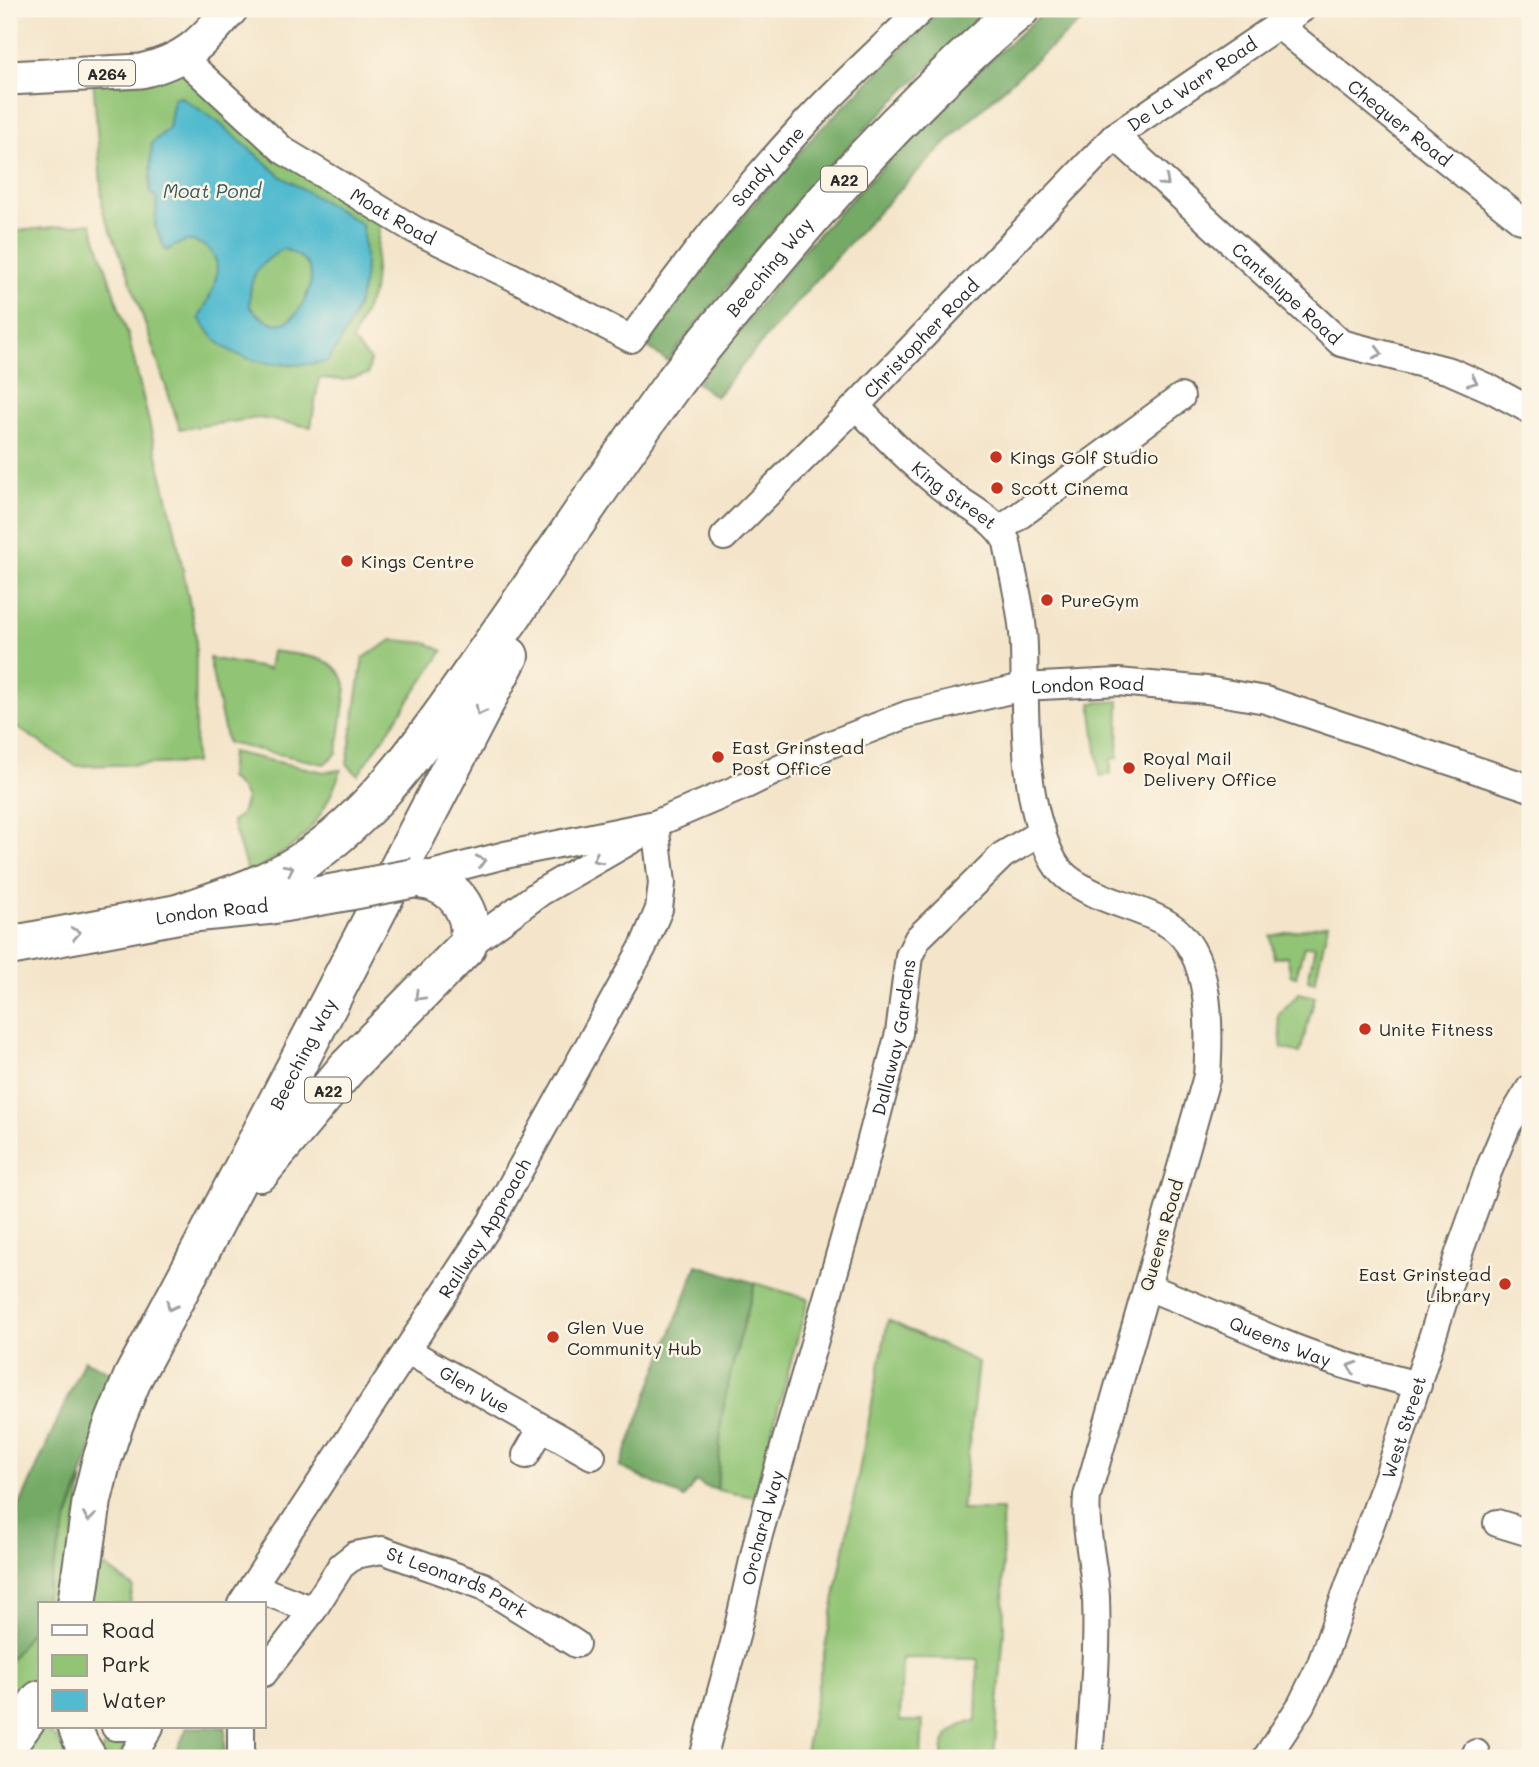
<svg xmlns="http://www.w3.org/2000/svg" width="1539" height="1767" font-family="Mali,sans-serif">
	<style>
		.green { fill: #91c475; stroke: #5e7850; stroke-width: 2 }
		.forest { fill: #74aa66; stroke: #506a48; stroke-width: 2 }
		.water { fill: #52bbcf; stroke: #3e737d; stroke-width: 2; fill-rule: evenodd }
		.lines { fill: none; stroke-linecap: round; stroke-linejoin: round }
		.minor-casing { stroke: #716c63; stroke-width: 30 }
		.major-casing { stroke: #716c63; stroke-width: 37 }
		.highway-casing { stroke: #716c63; stroke-width: 42 }
		.minor { stroke: #fff; stroke-width: 26 }
		.major { stroke: #fff; stroke-width: 33 }
		.highway { stroke: #fff; stroke-width: 38 }
		.highway-bridge-casing { stroke: #716c63; stroke-width: 42; stroke-linecap: butt }
		.highway-bridge { stroke: #fff; stroke-width: 38 }
		.oneway { stroke: #a0a0a0 }
		.poi-dot { fill: #c8321e; stroke: #fcf5e5; stroke-width: 2.5 }
		.labels { text-anchor: middle; dominant-baseline: central; stroke-width: 5; stroke-linejoin: round; paint-order: stroke }
		.shield { fill: #fcf5e5; stroke: #6a6863; stroke-width: 2 }
		.shield-label { font-size: 16px; font-weight: bold; fill: #2b2b2b }
		.street-label { font-size: 18px; fill: #2b2b2b; stroke: #fcf5e5 }
		.poi-label { font-size: 18px; fill: #2b2b2b; stroke: #fcf5e5; text-anchor: start }
		.water-label { font-size: 19px; font-style: italic; fill: #395d64; stroke: #fcf5e5 }
	</style>
	<rect width="100%" height="100%" fill="#fcf5e5"/>
	<filter id="ink" filterUnits="userSpaceOnUse"><feTurbulence type="fractalNoise" baseFrequency=".0143" numOctaves="2"/><feDisplacementMap in="SourceGraphic" scale="14" xChannelSelector="R" yChannelSelector="G"/><feConvolveMatrix kernelMatrix="1 2 1 2 8 2 1 2 1" color-interpolation-filters="sRGB"/></filter>
	<filter id="wash" filterUnits="userSpaceOnUse"><feTurbulence type="fractalNoise" baseFrequency=".00686" numOctaves="4" result="noise"/><feDisplacementMap in="SourceGraphic" scale="28" xChannelSelector="R" yChannelSelector="G"/><feGaussianBlur stdDeviation="1.57" result="paint"/><feColorMatrix in="noise" values="0 0 0 0 0 0 0 0 0 0 0 0 0 0 0 0 0 1.4 0 .05"/><feComposite in="paint" operator="in"/></filter>
	<g filter="url(#wash)">
		<rect width="100%" height="100%" fill="#f4e5ca"/>
		<g class="green">
			<polygon points="182,57 380,220 373,292 352,341 370,360 368,374 343,380 319,378 311,427 259,418 180,429 128,273 103,212 93,76"/>
			<polygon points="91,223 128,335 175,530 196,636 195,763 76,766 9,722 9,232"/>
			<polygon points="392,640 427,643 443,651 358,775 347,764 363,658"/>
			<path d="M272 651C301 656 339 653 346 688L337 753 324 764 227 743 209 658 269 669Z"/>
			<polygon points="1119,701 1118,758 1111,759 1111,774 1100,776 1091,703"/>
			<path d="M231 752 324 772 341 770C321 825 300 848 248 873L232 822 241 814 246 798 241 789 229 778Z"/>
			<polygon points="1328,924 1315,982 1308,980 1315,946 1304,947 1296,977 1291,976 1287,956 1274,958 1271,936"/>
			<polygon points="1299,993 1315,997 1300,1053 1282,1048 1278,1015"/>
			<polygon points="755,1283 808,1299 754,1497 717,1490 722,1415 731,1371"/>
			<path d="M888 1320 978 1362 962 1510H1002L1004 1630 994 1758H942C941 1735 955 1725 976 1721L978 1659 902 1658 900 1721H923L921 1758H804Z"/>
			<polygon points="83,1479 63,1604 43,1604 64,1530"/>
			<polygon points="105,1566 133,1587 130,1604 90,1604 95,1574"/>
			<polygon points="40,1609 40,1680 34,1694 9,1729 9,1662 30,1632"/>
			<path d="M43 1727C55 1734 61 1744 69 1756L67 1758H14Z"/>
			<polygon points="110,1737 128,1739 119,1758 104,1758 100,1753"/>
		</g>
		<g class="forest">
			<path d="M942 9H991C936 60 882 110 831 165 773 227 721 295 667 361L647 346 707 261 757 200 814 136Z"/>
			<path d="M1047 9H1097C956 121 831 258 716 397L697 383 803 250 949 97Z"/>
			<polygon points="697,1265 755,1283 731,1371 722,1415 717,1490 704,1486 696,1481 684,1498 620,1467"/>
			<path d="M84 1360 116 1375 64 1530 44 1601 40 1604C39 1625 21 1645 9 1662V1530Z"/>
			<polygon points="187,1727 226,1727 224,1758 174,1758"/>
		</g>
		<path class="water" d="M181 97 218 122 282 177 362 224C363 238 366 253 365 267 364 302 346 334 327 362 292 367 250 367 220 344 212 338 205 326 199 318 209 300 229 264 207 248 202 244 192 240 186 241 180 242 172 248 166 251L155 226 157 198 150 193C151 176 150 160 152 143L169 128 174 98ZM283 249C310 258 318 273 305 299 291 329 273 331 250 307 248 276 257 265 283 249Z"/>
	</g>
	<g filter="url(#ink)">
		<g class="lines">
			<g class="minor-casing">
				<g id="minor">
					<path id="s1" d="M1278 25 1521 220"/>
					<path id="s2" d="M182 57 284 151 415 230 511 276 631 339C684 266 739 195 801 128 839 86 882 48 922 9"/>
					<path id="s3" d="M1115 136 1341 343 1450 371 1491 389 1530 410"/>
					<path id="s4" d="M856 406C883 434 910 462 940 486 963 505 993 516 1007 542 1013 577 1023 612 1024 647 1026 715 1021 793 1051 856 1059 874 1072 882 1089 891 1114 904 1143 909 1168 924 1213 951 1210 1031 1207 1076L1087 1496C1084 1530 1094 1563 1096 1597 1098 1651 1093 1705 1089 1758"/>
					<polyline points="1000,530 1181,397"/>
					<path id="s5" d="M724 537 856 406 1115 136 1302 9"/>
					<path id="s6" d="M416 878 505 855 655 824 746 785 826 746 909 714 1023 687 1118 682 1207 690 1266 700 1530 788"/>
					<polyline points="466,947 541,892 640,835"/>
					<path id="s7" d="M1147 1287C1192 1304 1235 1324 1280 1342 1325 1361 1371 1373 1418 1385"/>
					<path id="s8" d="M408 1351 592 1456"/>
					<polyline points="526,1455 541,1429"/>
					<polyline points="1497,1523 1530,1533"/>
					<polyline points="254,1584 269,1593 313,1610"/>
					<path id="s9" d="M241 1604 491 1222 643 947 659 909 662 883 655 824"/>
					<path id="s10" d="M264 1673 313 1610 341 1566 355 1555 382 1550 483 1586 576 1644"/>
					<polyline points="115,1727 134,1727"/>
					<polyline points="132,1758 150,1727"/>
					<polyline points="241,1758 241,1727"/>
					<path id="s11" d="M703 1758 736 1636 758 1538 854 1204 899 1033 909 956 918 938 1003 855 1042 832"/>
					<path id="s12" d="M1266 1758 1301 1705 1320 1666 1389 1473 1459 1253 1488 1172 1507 1126 1530 1088"/>
					<polyline points="1474,1758 1476,1753"/>
				</g>
			</g>
			<g class="major-casing">
				<g id="major">
					<path d="M9 78 141 71C187 60 201 43 231 9"/>
					<polyline points="75,1727 81,1743 90,1758"/>
				</g>
			</g>
			<g class="highway-casing">
				<g id="highway">
					<path id="s13" d="M178 914C219 899 263 887 300 863 377 814 431 731 483 657 546 568 606 476 670 388 695 354 723 322 750 290 832 189 920 93 1020 9"/>
					<path id="s14" d="M9 946 178 914 268 905 347 891"/>
					<path d="M260 1172 347 1068 466 947C477 923 461 892 436 883 430 880 422 880 415 878"/>
					<path id="s15" d="M77 1604 92 1500 101 1463 113 1426 133 1377 203 1246 509 656"/>
					<polyline points="9,1743 40,1700"/>
				</g>
			</g>
			<use href="#minor" class="minor"/>
			<use href="#major" class="major"/>
			<use href="#highway" class="highway"/>
			<g class="highway-bridge-casing">
				<polyline id="highway-bridge" points="347,891 415,878"/>
			</g>
			<use href="#highway-bridge" class="highway-bridge"/>
		</g>
		<defs><path id="oneway-chevron" d="M-2-3.5L2.5 0L-2 3.5" fill="none" stroke-width="1.6" stroke-linecap="round" stroke-linejoin="round" transform="scale(1.75)"/></defs>
		<g class="oneway">
			<use href="#oneway-chevron" transform="translate(1165 182) rotate(42)"/>
			<use href="#oneway-chevron" transform="translate(1378 353) rotate(15)"/>
			<use href="#oneway-chevron" transform="translate(1473 381) rotate(23)"/>
			<use href="#oneway-chevron" transform="translate(480 711) rotate(118)"/>
			<use href="#oneway-chevron" transform="translate(597 859) rotate(153)"/>
			<use href="#oneway-chevron" transform="translate(481 861) rotate(-14)"/>
			<use href="#oneway-chevron" transform="translate(289 869) rotate(-29)"/>
			<use href="#oneway-chevron" transform="translate(76 933) rotate(-11)"/>
			<use href="#oneway-chevron" transform="translate(419 996) rotate(135)"/>
			<use href="#oneway-chevron" transform="translate(171 1306) rotate(118)"/>
			<use href="#oneway-chevron" transform="translate(1352 1367) rotate(-162)"/>
			<use href="#oneway-chevron" transform="translate(89 1517) rotate(99)"/>
		</g>
	</g>
	<g class="poi-dot">
		<circle cx="996" cy="457" r="7"/>
		<circle cx="997" cy="488" r="7"/>
		<circle cx="347" cy="561" r="7"/>
		<circle cx="1047" cy="600" r="7"/>
		<circle cx="718" cy="757" r="7"/>
		<circle cx="1129" cy="768" r="7"/>
		<circle cx="1365" cy="1029" r="7"/>
		<circle cx="1505" cy="1284" r="7"/>
		<circle cx="553" cy="1337" r="7"/>
	</g>
	<g class="labels">
		<g class="shield">
			<rect x="79" y="60.5" width="56" height="25" rx="5"/>
			<rect x="821" y="166.5" width="46" height="25" rx="5"/>
			<rect x="305" y="1077.5" width="46" height="25" rx="5"/>
		</g>
		<g class="shield-label">
			<text x="107" y="73">A264</text>
			<text x="844" y="179">A22</text>
			<text x="328" y="1090">A22</text>
		</g>
		<g class="street-label">
			<text stroke="none"><textPath href="#s5" startOffset="653">De La Warr Road</textPath></text>
			<text stroke="none"><textPath href="#s1" startOffset="156">Chequer Road</textPath></text>
			<text stroke="none"><textPath href="#s2" startOffset="754">Sandy Lane</textPath></text>
			<text stroke="none"><textPath href="#s2" startOffset="266">Moat Road</textPath></text>
			<text stroke="none"><textPath href="#s13" startOffset="894">Beeching Way</textPath></text>
			<text stroke="none"><textPath href="#s3" startOffset="233">Cantelupe Road</textPath></text>
			<text stroke="none"><textPath href="#s5" startOffset="280">Christopher Road</textPath></text>
			<text stroke="none"><textPath href="#s4" startOffset="133">King Street</textPath></text>
			<text stroke="none"><textPath href="#s6" startOffset="704">London Road</textPath></text>
			<text stroke="none"><textPath href="#s14" startOffset="206">London Road</textPath></text>
			<text stroke="none"><textPath href="#s11" startOffset="746">Dallaway Gardens</textPath></text>
			<text stroke="none"><textPath href="#s15" startOffset="600">Beeching Way</textPath></text>
			<text stroke="none"><textPath href="#s9" startOffset="448">Railway Approach</textPath></text>
			<text transform="translate(1161 1235) rotate(-74)">Queens Road</text>
			<text stroke="none"><textPath href="#s7" startOffset="144">Queens Way</textPath></text>
			<text stroke="none"><textPath href="#s8" startOffset="77">Glen Vue</textPath></text>
			<text stroke="none"><textPath href="#s12" startOffset="360">West Street</textPath></text>
			<text stroke="none"><textPath href="#s11" startOffset="238">Orchard Way</textPath></text>
			<text stroke="none"><textPath href="#s10" startOffset="259">St Leonards Park</textPath></text>
		</g>
		<g class="poi-label">
			<text x="1010" y="457">Kings Golf Studio</text>
			<text x="1011" y="488">Scott Cinema</text>
			<text x="361" y="561">Kings Centre</text>
			<text x="1061" y="600">PureGym</text>
			<text x="732" y="747">East Grinstead<tspan x="732" dy="21">Post Office</tspan></text>
			<text x="1143" y="758">Royal Mail<tspan x="1143" dy="21">Delivery Office</tspan></text>
			<text x="1379" y="1029">Unite Fitness</text>
			<text x="1491" y="1274" text-anchor="end">East Grinstead<tspan x="1491" dy="21">Library</tspan></text>
			<text x="567" y="1327">Glen Vue<tspan x="567" dy="21">Community Hub</tspan></text>
		</g>
		<g class="water-label">
			<text x="212" y="190">Moat Pond</text>
		</g>
	</g>
	<rect width="1539" height="1767" fill="none" stroke="#fcf5e5" stroke-width="35"/>
	<rect x="38" y="1602" width="228" height="126" fill="#fcf5e5" stroke="#a8a49b" stroke-width="2"/>
	<rect x="52" y="1625" width="35" height="10" fill="#ffffff" stroke="#a8a49b" stroke-width="2"/>
	<text x="102" y="1638" font-size="21" fill="#2b2b2b">Road</text>
	<rect x="52" y="1655" width="35" height="21" fill="#91c475" stroke="#a8a49b" stroke-width="2"/>
	<text x="102" y="1672" font-size="21" fill="#2b2b2b">Park</text>
	<rect x="52" y="1690" width="35" height="21" fill="#52bbcf" stroke="#a8a49b" stroke-width="2"/>
	<text x="102" y="1708" font-size="21" fill="#2b2b2b">Water</text>
</svg>
